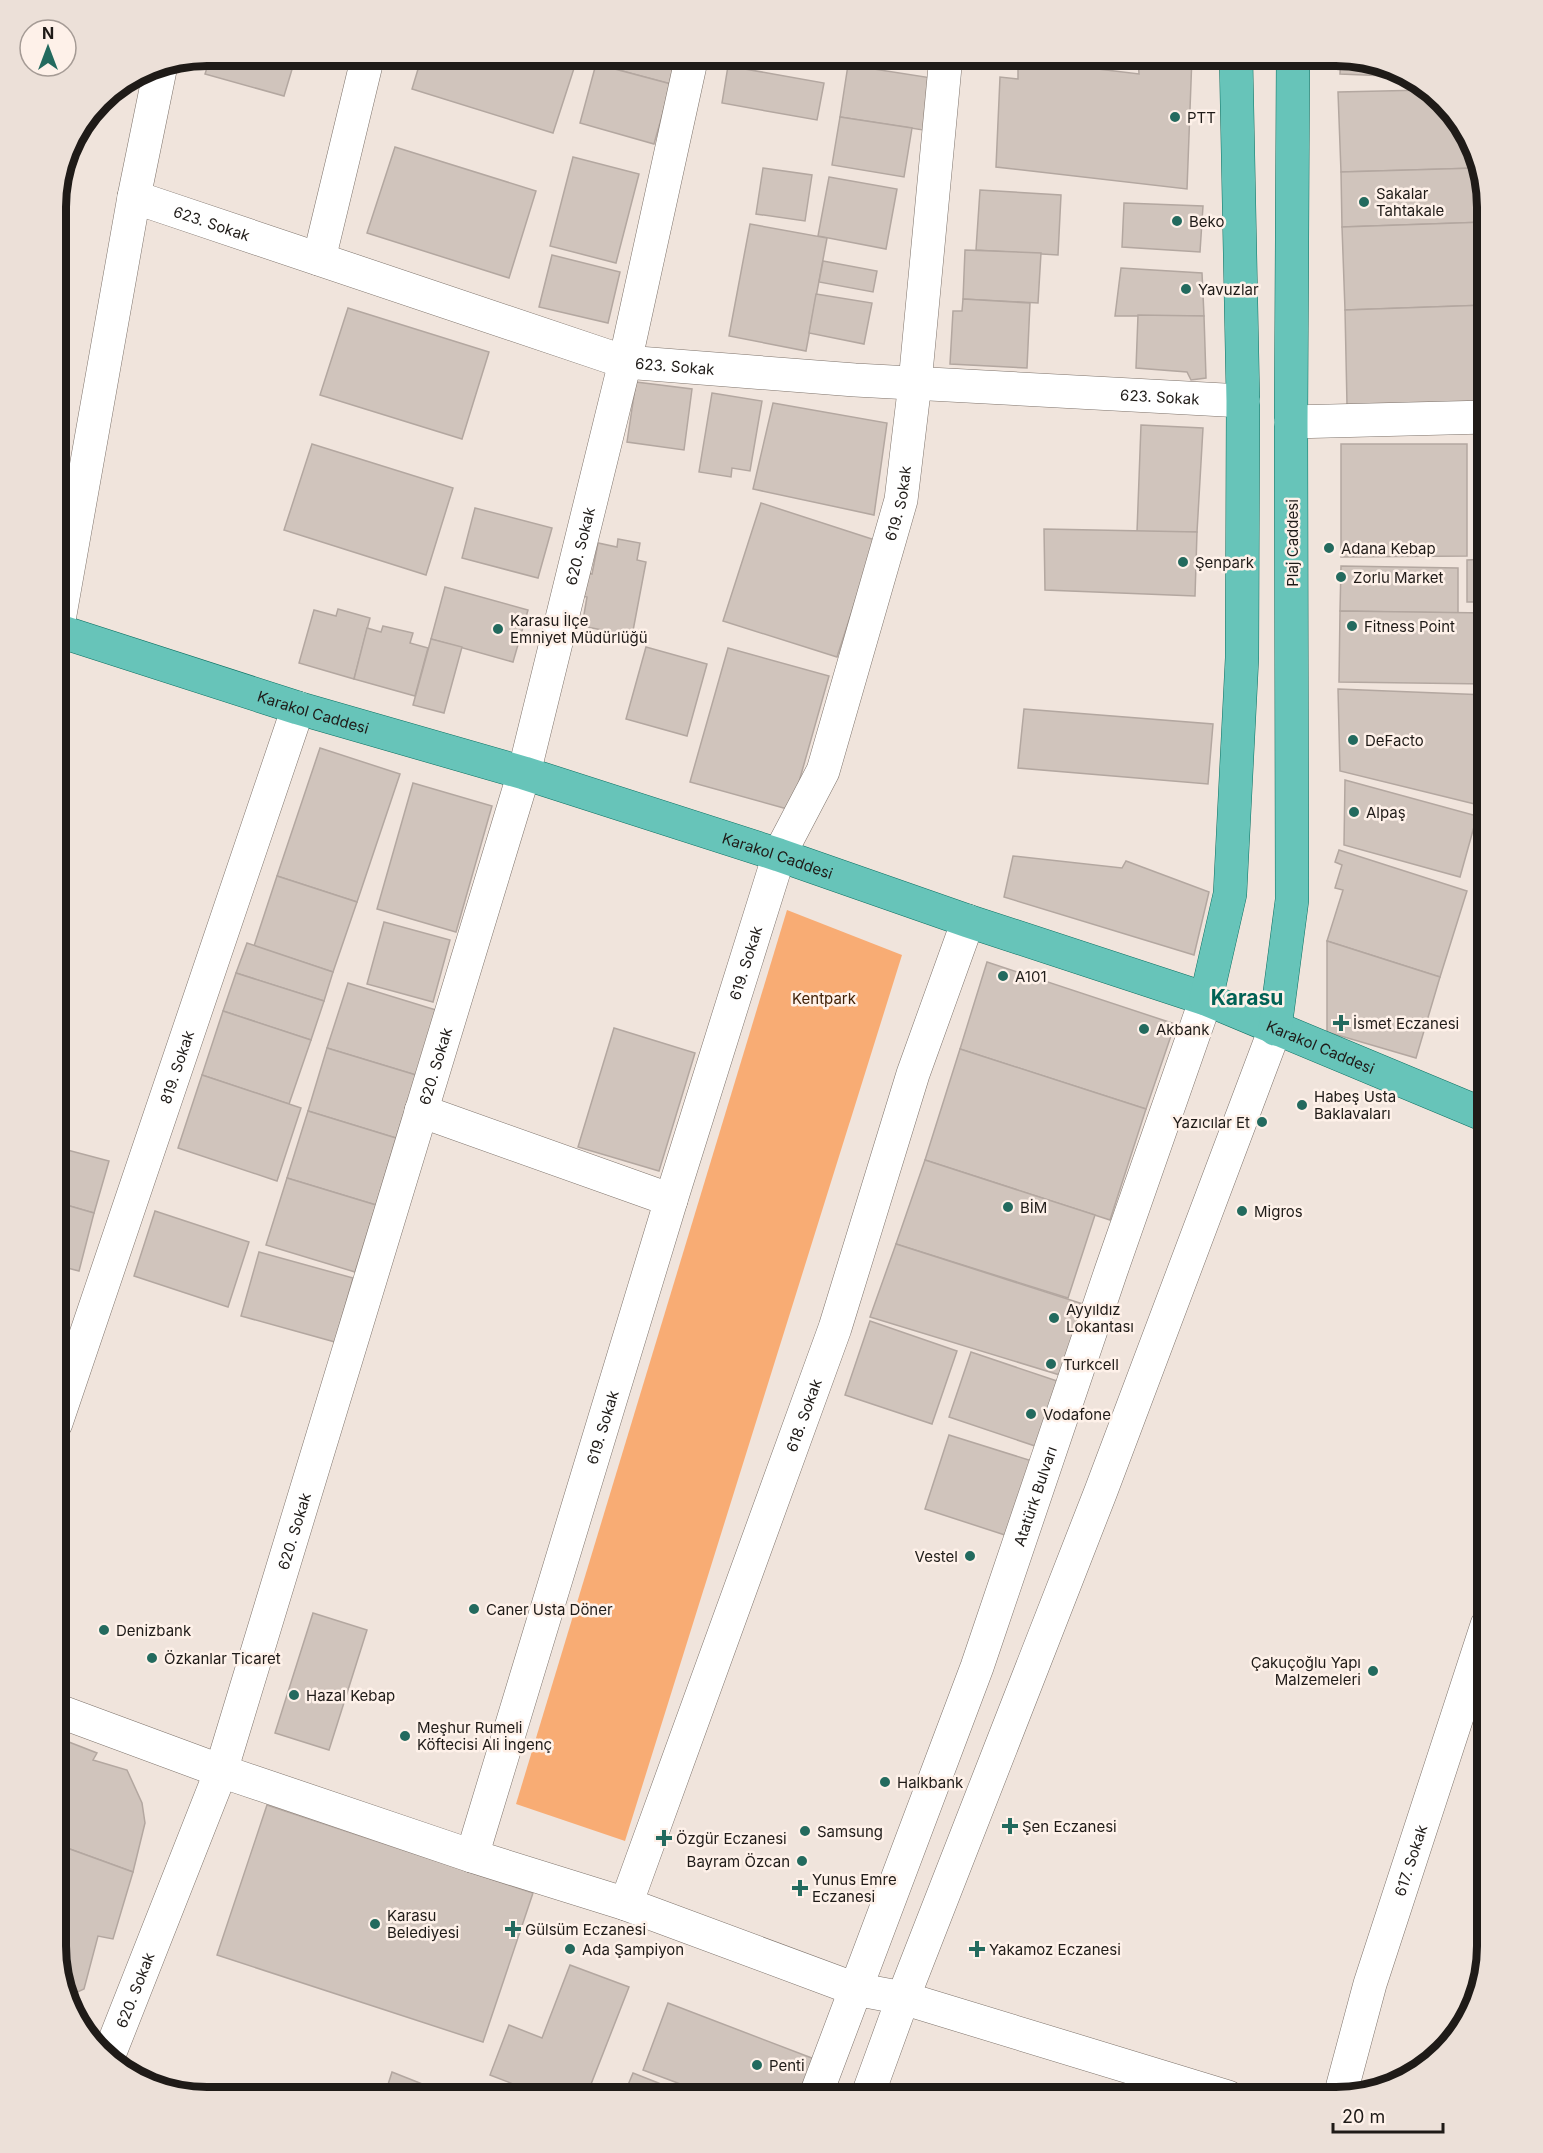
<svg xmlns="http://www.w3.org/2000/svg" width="1543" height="2153" font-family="Inter,sans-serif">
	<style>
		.green { fill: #f8ac74 }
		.building { fill: #d0c4bc; stroke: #b3a7a0; stroke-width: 1.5 }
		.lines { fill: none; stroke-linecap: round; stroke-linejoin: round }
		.minor-casing { stroke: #7e736b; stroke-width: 34 }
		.major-casing { stroke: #0c7062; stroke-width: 34 }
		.minor { stroke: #fff; stroke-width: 33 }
		.major { stroke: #67c4b9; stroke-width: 33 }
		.poi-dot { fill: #236a5e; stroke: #fef1e9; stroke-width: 2 }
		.labels { text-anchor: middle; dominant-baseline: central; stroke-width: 5; stroke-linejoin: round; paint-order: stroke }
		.poi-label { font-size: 15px; fill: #1f1b18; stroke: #fef1e9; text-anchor: start }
		.street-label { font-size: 15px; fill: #1f1b18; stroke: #fef1e9 }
		.park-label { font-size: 15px; fill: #402107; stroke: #fef1e9 }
		.district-label { font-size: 21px; font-weight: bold; fill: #026255; stroke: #fef1e9 }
		.rim { fill: none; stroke: #1f1b18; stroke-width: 8 }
	</style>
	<rect width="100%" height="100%" fill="#f0e4dc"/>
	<polygon class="green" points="787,910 902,955 625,1841 516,1804"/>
	<g class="building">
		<polygon points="211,56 296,56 284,96 205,74"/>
		<polygon points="422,56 578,56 553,133 412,89"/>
		<polygon points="599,56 679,56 671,84 596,64"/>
		<polygon points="1018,56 1091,56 1090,68 1139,74 1138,56 1192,56 1187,189 996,167 1000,77 1018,79"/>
		<polygon points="1341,56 1345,56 1413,77 1340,74"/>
		<polygon points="596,64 671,84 654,144 580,123"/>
		<polygon points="848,65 932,78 923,130 840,117"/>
		<polygon points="728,66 824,83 817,120 722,103"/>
		<polygon points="1426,90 1467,131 1477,168 1341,172 1338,92"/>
		<polygon points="840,117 912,128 904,177 832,165"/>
		<polygon points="395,147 536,191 509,278 367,233"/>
		<polygon points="573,157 639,174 616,263 550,246"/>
		<polygon points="763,168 812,175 805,221 756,214"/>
		<polygon points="1477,168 1485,199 1486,222 1342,227 1341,172"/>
		<polygon points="829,177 897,189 886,249 818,236"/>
		<polygon points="980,190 1061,195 1058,255 976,250"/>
		<polygon points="1124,203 1203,206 1200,252 1122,247"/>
		<polygon points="1486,222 1487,305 1345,310 1342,227"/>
		<polygon points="750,224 827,238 806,351 729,336"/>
		<polygon points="965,250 1041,253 1038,303 963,299"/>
		<polygon points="552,255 620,272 608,323 539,307"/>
		<polygon points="823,261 877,271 873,292 819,282"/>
		<polygon points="1121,268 1202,273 1204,316 1115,316"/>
		<polygon points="816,294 872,303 864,344 809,333"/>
		<polygon points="963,299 1030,303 1027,368 950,364 953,311 962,311"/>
		<polygon points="1487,305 1487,401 1347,405 1345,310"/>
		<polygon points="348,308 489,352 462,439 320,395"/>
		<polygon points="1138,315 1204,316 1206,378 1191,380 1187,372 1136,368"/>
		<polygon points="636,382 692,389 684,450 627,442"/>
		<polygon points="712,393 762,401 750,471 732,468 731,477 699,472"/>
		<polygon points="773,403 887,423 874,515 753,489"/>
		<polygon points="1141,425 1203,428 1197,532 1137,532"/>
		<polygon points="312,444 453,488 426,575 284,530"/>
		<polygon points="1341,444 1467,444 1467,556 1341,557"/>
		<polygon points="761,503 875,540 837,657 723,621"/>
		<polygon points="475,508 552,528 538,578 462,558"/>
		<polygon points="1044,529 1197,532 1195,596 1045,590"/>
		<polygon points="618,539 640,543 637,560 646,562 632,636 582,626 587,597 578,595 582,572 592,574 598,543 617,547"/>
		<polygon points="1487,559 1487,602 1467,602 1467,560"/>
		<polygon points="1341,566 1458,568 1458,613 1340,611"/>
		<polygon points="445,587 528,610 513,662 431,639"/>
		<polygon points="338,609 370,618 354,679 299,663 314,610 336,616"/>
		<polygon points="1340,611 1487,613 1487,684 1339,682"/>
		<polygon points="383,626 413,633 410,643 428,648 415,696 354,679 367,628 381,632"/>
		<polygon points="431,639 462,647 444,713 413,705"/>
		<polygon points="646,647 707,664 687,736 626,719"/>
		<polygon points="728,648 829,676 791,810 690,782"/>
		<polygon points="1338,689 1487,695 1487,807 1340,771"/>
		<polygon points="1024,709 1213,724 1208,784 1018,768"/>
		<polygon points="320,748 400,774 357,902 277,876"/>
		<polygon points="1345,780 1477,816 1460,877 1344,845"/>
		<polygon points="413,783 492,806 456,932 377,909"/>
		<polygon points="1487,828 1487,881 1474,877"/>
		<polygon points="1339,850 1467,891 1440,977 1327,941 1343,890 1335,888 1342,865 1335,862"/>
		<polygon points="1013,856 1122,868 1126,861 1209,892 1194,955 1004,897"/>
		<polygon points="277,876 357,902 333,972 254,946"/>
		<polygon points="384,922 450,940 433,1002 367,984"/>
		<polygon points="1327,941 1440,977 1416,1058 1327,1032"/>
		<polygon points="247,943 333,972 324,1001 236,973"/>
		<polygon points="987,962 1175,1024 1146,1109 960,1049"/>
		<polygon points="236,973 324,1001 311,1040 223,1011"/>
		<polygon points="348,983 436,1010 416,1075 327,1048"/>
		<polygon points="223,1011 311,1040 289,1104 202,1075"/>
		<polygon points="614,1028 695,1053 659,1171 578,1147"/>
		<polygon points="327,1048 416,1075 396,1138 308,1111"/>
		<polygon points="960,1049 1146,1109 1110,1220 925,1160"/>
		<polygon points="202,1075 301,1108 277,1181 178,1148"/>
		<polygon points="308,1111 396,1138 376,1205 287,1178"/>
		<polygon points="56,1147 109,1161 94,1213 56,1202"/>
		<polygon points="925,1160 1095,1215 1068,1298 896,1244"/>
		<polygon points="287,1178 376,1205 355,1272 266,1245"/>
		<polygon points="56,1202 94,1213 79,1271 56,1265"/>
		<polygon points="155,1211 249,1242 228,1307 134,1276"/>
		<polygon points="896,1244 1083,1304 1063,1376 870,1317"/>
		<polygon points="259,1252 353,1278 335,1342 241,1316"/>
		<polygon points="870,1321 957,1351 932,1424 845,1395"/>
		<polygon points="971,1352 1060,1382 1038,1447 949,1417"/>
		<polygon points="949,1435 1032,1461 1008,1536 925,1509"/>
		<polygon points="313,1613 367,1630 329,1750 275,1733"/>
		<polygon points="56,1737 97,1753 93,1760 127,1770 142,1803 145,1823 133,1872 56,1844"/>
		<polygon points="267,1805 533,1893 483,2042 217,1955"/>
		<polygon points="56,1844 133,1872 113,1939 98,1936 84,1989 69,1996 55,1946"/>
		<polygon points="570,1965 629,1987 586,2097 547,2097 490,2075 509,2025 542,2038"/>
		<polygon points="668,2003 817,2060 803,2097 715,2097 643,2070"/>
		<polygon points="392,2072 455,2097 384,2097"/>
		<polygon points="633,2073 694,2097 623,2097"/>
	</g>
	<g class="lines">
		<g class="minor-casing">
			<g id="minor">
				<path id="s1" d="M134 197 625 362 855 380 1243 401"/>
				<polyline points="319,259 368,56"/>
				<polyline points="1291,422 1487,417"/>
				<polyline points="56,637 134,197 161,65"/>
				<polyline points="421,1111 671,1200"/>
				<path id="s2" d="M56 1423 298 708"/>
				<polyline points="56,1710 221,1771 472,1856 626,1904 855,1989 903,1998 1228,2097"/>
				<path id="s3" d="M472 1856 671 1200 779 855 823 771 901 500 915 383 946 56"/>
				<path id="s4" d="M626 1904 835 1328 913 1074 968 921"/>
				<path id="s5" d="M109 2055 221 1771 524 773 625 362 692 56"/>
				<path id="s6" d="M1340 2096 1370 1984 1487 1625"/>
				<path id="s7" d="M815 2097 977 1667 1111 1271 1206 999"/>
				<polyline points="867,2097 903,1998 1101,1491 1275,1029"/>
			</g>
		</g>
		<g class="major-casing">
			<g id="major">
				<path id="s8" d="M56 630 298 708 524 773 779 855 968 921 1206 999 1487 1116"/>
				<polyline points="1206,999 1230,894 1242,658 1243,401 1236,56"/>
				<polyline points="1275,1029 1292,900 1291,422 1293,56"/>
			</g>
		</g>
		<use href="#minor" class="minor"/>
		<use href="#major" class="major"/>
	</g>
	<g class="poi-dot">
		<circle cx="1175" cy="117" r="6"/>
		<circle cx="1364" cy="202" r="6"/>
		<circle cx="1177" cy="221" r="6"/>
		<circle cx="1186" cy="289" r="6"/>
		<circle cx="1329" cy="548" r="6"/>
		<circle cx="1183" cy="562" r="6"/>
		<circle cx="1341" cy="577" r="6"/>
		<circle cx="1352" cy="626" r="6"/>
		<circle cx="498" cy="629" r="6"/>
		<circle cx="1353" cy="740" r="6"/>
		<circle cx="1354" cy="812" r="6"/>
		<circle cx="1003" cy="976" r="6"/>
		<path d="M1338 1014h6v6h6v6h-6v6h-6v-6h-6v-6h6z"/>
		<circle cx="1144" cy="1029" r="6"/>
		<circle cx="1302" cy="1105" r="6"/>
		<circle cx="1262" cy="1122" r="6"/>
		<circle cx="1008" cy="1207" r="6"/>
		<circle cx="1242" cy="1211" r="6"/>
		<circle cx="1054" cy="1318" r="6"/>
		<circle cx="1051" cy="1364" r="6"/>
		<circle cx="1031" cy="1414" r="6"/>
		<circle cx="970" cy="1556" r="6"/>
		<circle cx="474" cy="1609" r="6"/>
		<circle cx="104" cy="1630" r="6"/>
		<circle cx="152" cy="1658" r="6"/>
		<circle cx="1373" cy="1671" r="6"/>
		<circle cx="294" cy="1695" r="6"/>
		<circle cx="405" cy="1736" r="6"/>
		<circle cx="885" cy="1782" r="6"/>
		<path d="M1007 1817h6v6h6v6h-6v6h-6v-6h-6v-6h6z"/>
		<circle cx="805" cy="1831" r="6"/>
		<path d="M661 1829h6v6h6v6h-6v6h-6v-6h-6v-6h6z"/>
		<circle cx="802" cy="1861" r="6"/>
		<path d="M797 1879h6v6h6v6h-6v6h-6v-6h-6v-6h6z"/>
		<circle cx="375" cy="1924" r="6"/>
		<path d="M510 1920h6v6h6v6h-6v6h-6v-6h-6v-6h6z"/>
		<circle cx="570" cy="1949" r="6"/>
		<path d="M974 1940h6v6h6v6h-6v6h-6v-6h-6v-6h6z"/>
		<circle cx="757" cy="2065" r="6"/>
	</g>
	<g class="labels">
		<g class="poi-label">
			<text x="1187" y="117">PTT</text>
			<text x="1376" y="193">Sakalar<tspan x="1376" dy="17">Tahtakale</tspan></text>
			<text x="1189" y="221">Beko</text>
			<text x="1198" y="289">Yavuzlar</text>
			<text x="1341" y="548">Adana Kebap</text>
			<text x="1195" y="562">Şenpark</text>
			<text x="1353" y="577">Zorlu Market</text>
			<text x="510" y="620">Karasu İlçe<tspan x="510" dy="17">Emniyet Müdürlüğü</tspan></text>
			<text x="1364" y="626">Fitness Point</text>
			<text x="1365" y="740">DeFacto</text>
			<text x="1366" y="812">Alpaş</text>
			<text x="1015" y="976">A101</text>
			<text x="1353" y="1023">İsmet Eczanesi</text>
			<text x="1156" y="1029">Akbank</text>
			<text x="1314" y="1096">Habeş Usta<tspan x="1314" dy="17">Baklavaları</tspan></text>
			<text x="1250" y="1122" text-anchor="end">Yazıcılar Et</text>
			<text x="1020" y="1207">BİM</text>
			<text x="1254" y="1211">Migros</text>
			<text x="1066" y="1309">Ayyıldız<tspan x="1066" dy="17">Lokantası</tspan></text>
			<text x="1063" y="1364">Turkcell</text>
			<text x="1043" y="1414">Vodafone</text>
			<text x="958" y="1556" text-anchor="end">Vestel</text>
			<text x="486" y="1609">Caner Usta Döner</text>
			<text x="116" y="1630">Denizbank</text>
			<text x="164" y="1658">Özkanlar Ticaret</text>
			<text x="1361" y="1662" text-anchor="end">Çakuçoğlu Yapı<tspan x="1361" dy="17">Malzemeleri</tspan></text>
			<text x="306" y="1695">Hazal Kebap</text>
			<text x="417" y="1727">Meşhur Rumeli<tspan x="417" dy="17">Köftecisi Ali İngenç</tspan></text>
			<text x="897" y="1782">Halkbank</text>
			<text x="1022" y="1826">Şen Eczanesi</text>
			<text x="817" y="1831">Samsung</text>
			<text x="676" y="1838">Özgür Eczanesi</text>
			<text x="790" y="1861" text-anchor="end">Bayram Özcan</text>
			<text x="812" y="1879">Yunus Emre<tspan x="812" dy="17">Eczanesi</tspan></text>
			<text x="387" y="1915">Karasu<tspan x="387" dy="17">Belediyesi</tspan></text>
			<text x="525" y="1929">Gülsüm Eczanesi</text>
			<text x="582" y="1949">Ada Şampiyon</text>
			<text x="989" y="1949">Yakamoz Eczanesi</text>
			<text x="769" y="2065">Penti</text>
		</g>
		<g class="street-label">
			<text stroke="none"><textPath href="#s1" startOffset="82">623. Sokak</textPath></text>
			<text stroke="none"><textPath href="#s1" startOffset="568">623. Sokak</textPath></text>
			<text stroke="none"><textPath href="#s1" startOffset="1054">623. Sokak</textPath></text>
			<text stroke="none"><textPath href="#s3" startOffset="1420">619. Sokak</textPath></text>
			<text transform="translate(1292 543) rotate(-90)">Plaj Caddesi</text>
			<text stroke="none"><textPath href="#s5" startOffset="1582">620. Sokak</textPath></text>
			<text stroke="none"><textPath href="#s8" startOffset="270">Karakol Caddesi</textPath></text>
			<text stroke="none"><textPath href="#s8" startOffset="756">Karakol Caddesi</textPath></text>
			<text stroke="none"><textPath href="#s3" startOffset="934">619. Sokak</textPath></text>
			<text stroke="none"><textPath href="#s8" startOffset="1332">Karakol Caddesi</textPath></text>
			<text stroke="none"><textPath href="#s2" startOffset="376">819. Sokak</textPath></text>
			<text stroke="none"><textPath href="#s5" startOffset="1042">620. Sokak</textPath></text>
			<text stroke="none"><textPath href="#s4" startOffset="520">618. Sokak</textPath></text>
			<text stroke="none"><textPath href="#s3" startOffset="448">619. Sokak</textPath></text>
			<text stroke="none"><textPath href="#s7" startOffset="640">Atatürk Bulvarı</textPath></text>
			<text stroke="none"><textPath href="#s5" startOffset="556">620. Sokak</textPath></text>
			<text stroke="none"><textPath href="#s6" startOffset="246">617. Sokak</textPath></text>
			<text stroke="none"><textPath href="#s5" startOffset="70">620. Sokak</textPath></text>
		</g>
		<g class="park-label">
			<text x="824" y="998">Kentpark</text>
		</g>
		<g class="district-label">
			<text x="1247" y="997">Karasu</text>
		</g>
	</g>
	<path d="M0 0H1543V2153H0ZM207 66H1336A141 141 0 0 1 1477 207V1946A141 141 0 0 1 1336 2087H207A141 141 0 0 1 66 1946V207A141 141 0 0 1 207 66Z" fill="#ece0d8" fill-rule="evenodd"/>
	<path class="rim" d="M207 66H1336A141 141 0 0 1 1477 207V1946A141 141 0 0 1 1336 2087H207A141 141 0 0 1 66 1946V207A141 141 0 0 1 207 66Z"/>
	<g transform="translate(48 48)"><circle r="28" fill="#fef1e9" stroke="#a59b95" stroke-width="1.5"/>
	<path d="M0-4.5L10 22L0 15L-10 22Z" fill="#236a5e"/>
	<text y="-9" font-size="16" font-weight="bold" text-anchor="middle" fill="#1f1b18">N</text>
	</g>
	<path d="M1333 2123v9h110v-9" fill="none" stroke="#1f1b18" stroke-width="3"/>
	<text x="1342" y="2123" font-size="18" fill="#1f1b18" stroke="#fef1e9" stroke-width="4.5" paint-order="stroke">20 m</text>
</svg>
